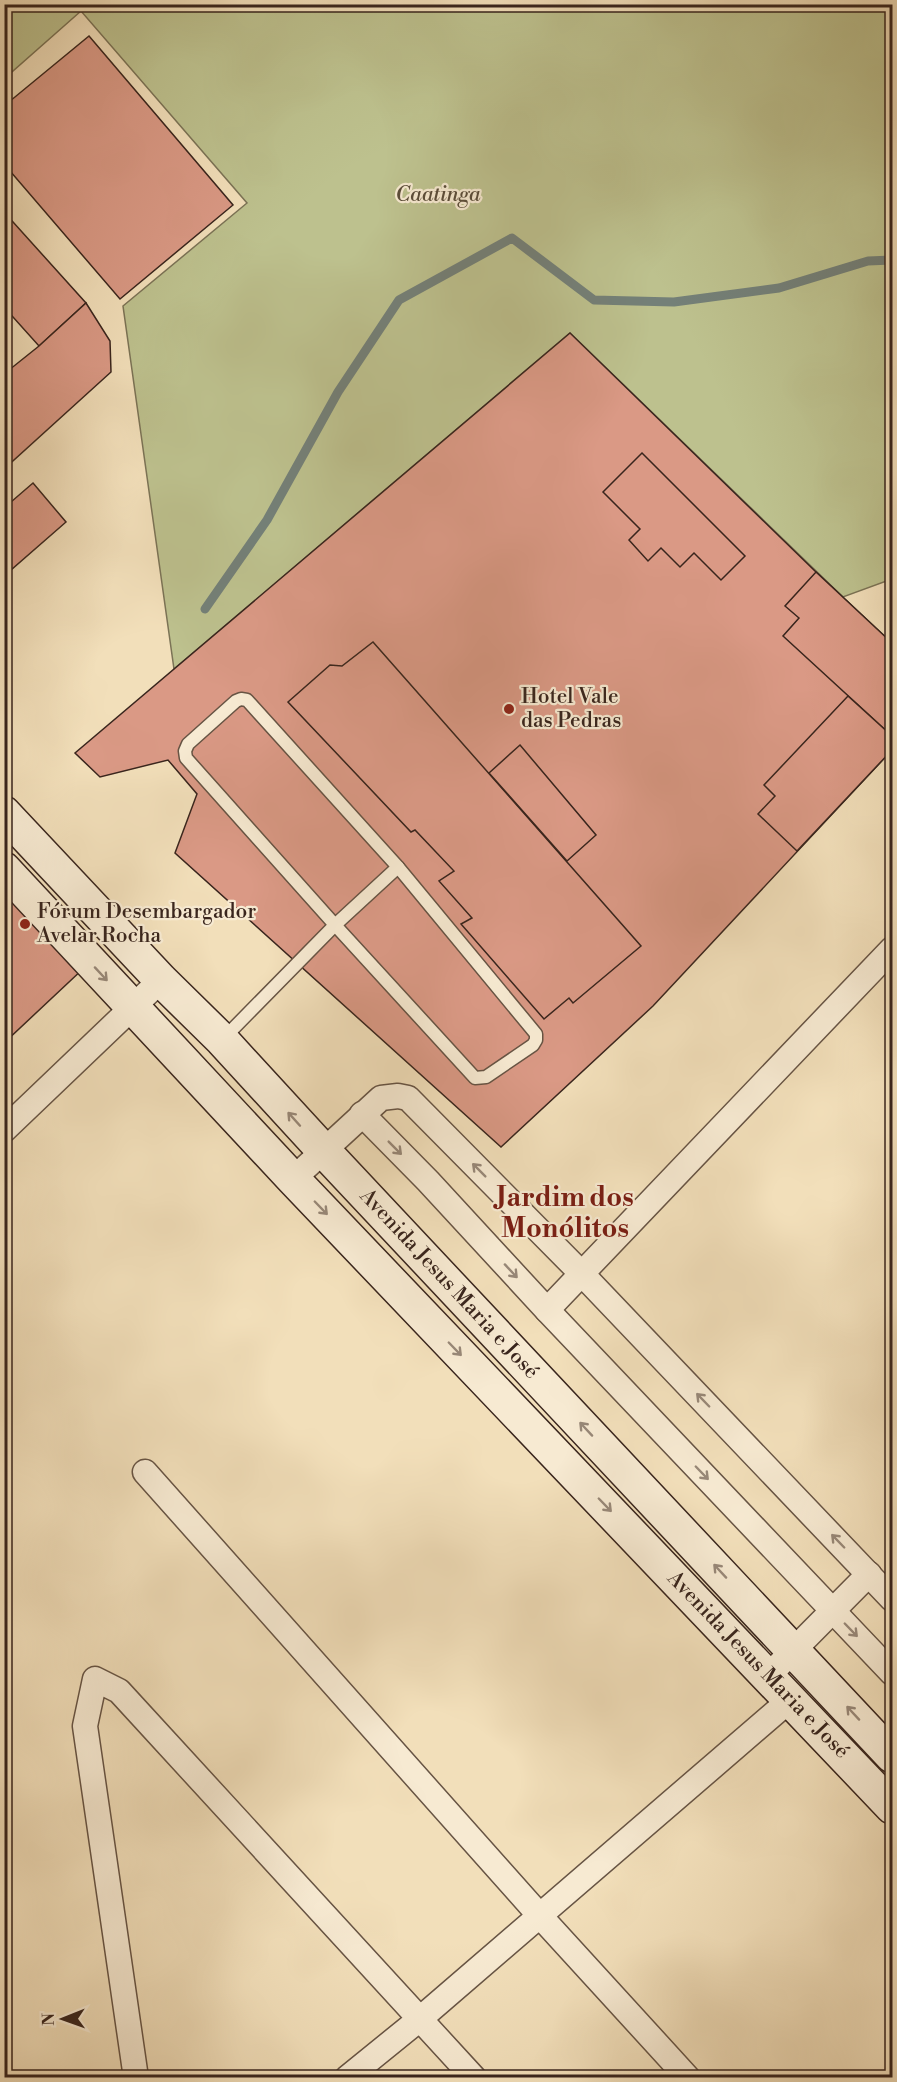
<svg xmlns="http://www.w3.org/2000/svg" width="897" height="2082" font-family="'Libre Bodoni',serif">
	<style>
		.green { fill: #bdc18e; stroke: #7b7356; stroke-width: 1.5 }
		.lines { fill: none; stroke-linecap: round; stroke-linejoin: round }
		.stream { stroke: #748078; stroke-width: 9 }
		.building { fill: #da9985; stroke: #39251d; stroke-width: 1.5 }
		.lane-casing { stroke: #675444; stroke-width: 15 }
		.street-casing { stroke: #675444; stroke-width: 27 }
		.secondary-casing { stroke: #39251d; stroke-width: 36 }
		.lane { stroke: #f7ead2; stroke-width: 12 }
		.street { stroke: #f7ead2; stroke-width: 24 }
		.secondary { stroke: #f7ead2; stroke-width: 33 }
		.oneway { stroke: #988878 }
		.poi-dot { fill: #8f2418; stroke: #f7ead2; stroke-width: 2 }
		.labels { text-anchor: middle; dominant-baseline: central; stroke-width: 4.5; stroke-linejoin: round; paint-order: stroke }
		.park-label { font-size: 21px; font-style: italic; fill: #5a4c39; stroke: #f7ead2 }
		.poi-label { font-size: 21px; fill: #39251d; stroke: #f7ead2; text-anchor: start }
		.street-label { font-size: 21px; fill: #39251d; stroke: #f7ead2 }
		.district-label { font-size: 27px; font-weight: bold; fill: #7a1f14; stroke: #f7ead2 }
	</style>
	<rect width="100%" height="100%" fill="#f2dfba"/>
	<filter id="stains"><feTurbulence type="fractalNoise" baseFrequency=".00333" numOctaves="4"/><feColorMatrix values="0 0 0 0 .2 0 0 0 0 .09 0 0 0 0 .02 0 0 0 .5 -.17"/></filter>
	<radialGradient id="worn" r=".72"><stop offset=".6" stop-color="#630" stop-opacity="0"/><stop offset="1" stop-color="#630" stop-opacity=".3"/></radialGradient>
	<polygon class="green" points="5,5 892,5 892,579 843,597 570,333 174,669 123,306 247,203 81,11 5,78"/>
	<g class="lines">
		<polyline class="stream" points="205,609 267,520 338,392 399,300 512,238 594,300 674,302 779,288 868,261 892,260"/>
	</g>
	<g class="building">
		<polygon points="89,36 233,205 120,299 4,164 4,106"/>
		<polygon points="4,212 86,303 39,346 4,307"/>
		<polygon points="86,303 110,341 111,372 4,469 4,374 39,346"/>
		<polygon points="570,333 816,572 892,643 892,750 653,1006 501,1147 175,853 197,794 168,760 100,777 75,753"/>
		<polygon points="642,453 745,556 721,580 694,553 680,567 661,548 648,561 629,540 640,529 603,492"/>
		<polygon points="33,483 66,522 4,576 4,508"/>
		<polygon points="816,572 892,643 892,736 783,636 799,618 785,606"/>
		<polygon points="373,642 641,946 573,1003 569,998 544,1019 461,924 472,918 439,881 454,871 415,830 411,832 288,702 330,665 342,666"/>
		<polygon points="848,696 892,736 892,750 797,851 758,814 775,796 764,785"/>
		<polygon points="520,745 596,835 567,861 489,773"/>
		<polygon points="4,881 85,967 4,1043"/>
	</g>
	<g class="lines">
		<g class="lane-casing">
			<g id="lane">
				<polygon points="241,699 247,700 398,867 536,1034 536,1040 533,1045 486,1077 475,1078 335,925 186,758 185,751 188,744 236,701"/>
				<polyline points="223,1039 335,925 398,867"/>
			</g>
		</g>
		<g class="street-casing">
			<g id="street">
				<polyline points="362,1114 428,1181 547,1310 892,1673"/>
				<polyline points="4,1130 161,980"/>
				<polyline points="293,1179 381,1098 398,1096 408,1098 583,1275 892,1599"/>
				<polyline points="547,1310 892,949"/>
				<polyline points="145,1472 540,1916 688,2078"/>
				<polyline points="768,1676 869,1574"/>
				<polyline points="136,2078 85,1726 95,1679 119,1691 474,2078"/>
				<polyline points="347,2078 421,2018 791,1699"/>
			</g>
		</g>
		<g class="secondary-casing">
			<g id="secondary">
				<polyline points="4,813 161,980 222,1040 323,1150 892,1756"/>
				<polyline points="4,869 293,1179 892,1807"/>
			</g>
		</g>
		<use href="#lane" class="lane"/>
		<use href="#street" class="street"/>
		<use href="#secondary" class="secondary"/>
	</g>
	<defs><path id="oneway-shaft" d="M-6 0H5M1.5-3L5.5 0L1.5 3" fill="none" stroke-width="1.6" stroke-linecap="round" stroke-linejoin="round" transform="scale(1.5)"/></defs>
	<g class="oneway">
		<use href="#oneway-shaft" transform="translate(101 974) rotate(47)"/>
		<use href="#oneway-shaft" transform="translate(294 1119) rotate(-132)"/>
		<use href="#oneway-shaft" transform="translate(395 1148) rotate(45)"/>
		<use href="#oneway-shaft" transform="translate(479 1170) rotate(-135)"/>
		<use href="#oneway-shaft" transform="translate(321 1208) rotate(46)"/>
		<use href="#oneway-shaft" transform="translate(511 1271) rotate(47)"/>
		<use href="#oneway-shaft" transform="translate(455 1349) rotate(46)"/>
		<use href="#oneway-shaft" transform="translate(703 1400) rotate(-134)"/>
		<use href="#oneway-shaft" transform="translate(586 1429) rotate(-133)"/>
		<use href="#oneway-shaft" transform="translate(702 1473) rotate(46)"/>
		<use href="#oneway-shaft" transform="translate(605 1505) rotate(46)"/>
		<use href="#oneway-shaft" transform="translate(838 1541) rotate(-134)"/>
		<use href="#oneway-shaft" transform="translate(720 1571) rotate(-133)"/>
		<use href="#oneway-shaft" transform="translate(851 1630) rotate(46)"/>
		<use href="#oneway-shaft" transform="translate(853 1713) rotate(-133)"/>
	</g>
	<g class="poi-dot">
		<circle cx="509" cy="709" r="6"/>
		<circle cx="25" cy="924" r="6"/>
	</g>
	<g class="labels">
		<g class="park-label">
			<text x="438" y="195">Caatinga</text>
		</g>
		<g class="poi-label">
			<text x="521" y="697">Hotel Vale<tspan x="521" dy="24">das Pedras</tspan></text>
			<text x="37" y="912">Fórum Desembargador<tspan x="37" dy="24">Avelar Rocha</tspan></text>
		</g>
		<g class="street-label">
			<text transform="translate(449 1284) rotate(47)">Avenida Jesus Maria e José</text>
			<text transform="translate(758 1665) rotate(46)">Avenida Jesus Maria e José</text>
		</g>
		<g class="district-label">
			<text x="565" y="1198">Jardim dos<tspan x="565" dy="31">Monólitos</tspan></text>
		</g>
	</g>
	<rect width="897" height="2082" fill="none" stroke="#f2dfba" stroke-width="24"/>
	<rect x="6" y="6" width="885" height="2070" fill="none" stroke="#39251d" stroke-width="3"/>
	<rect x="12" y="12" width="873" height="2058" fill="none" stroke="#39251d" stroke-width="1.5"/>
	<g transform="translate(63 2019) rotate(269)" stroke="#f7ead2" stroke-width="4.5" paint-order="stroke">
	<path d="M0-4.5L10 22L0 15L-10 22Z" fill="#39251d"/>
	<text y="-9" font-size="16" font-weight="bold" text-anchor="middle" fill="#39251d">N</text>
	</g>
	<rect width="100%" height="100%" filter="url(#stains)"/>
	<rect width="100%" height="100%" fill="url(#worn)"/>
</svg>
